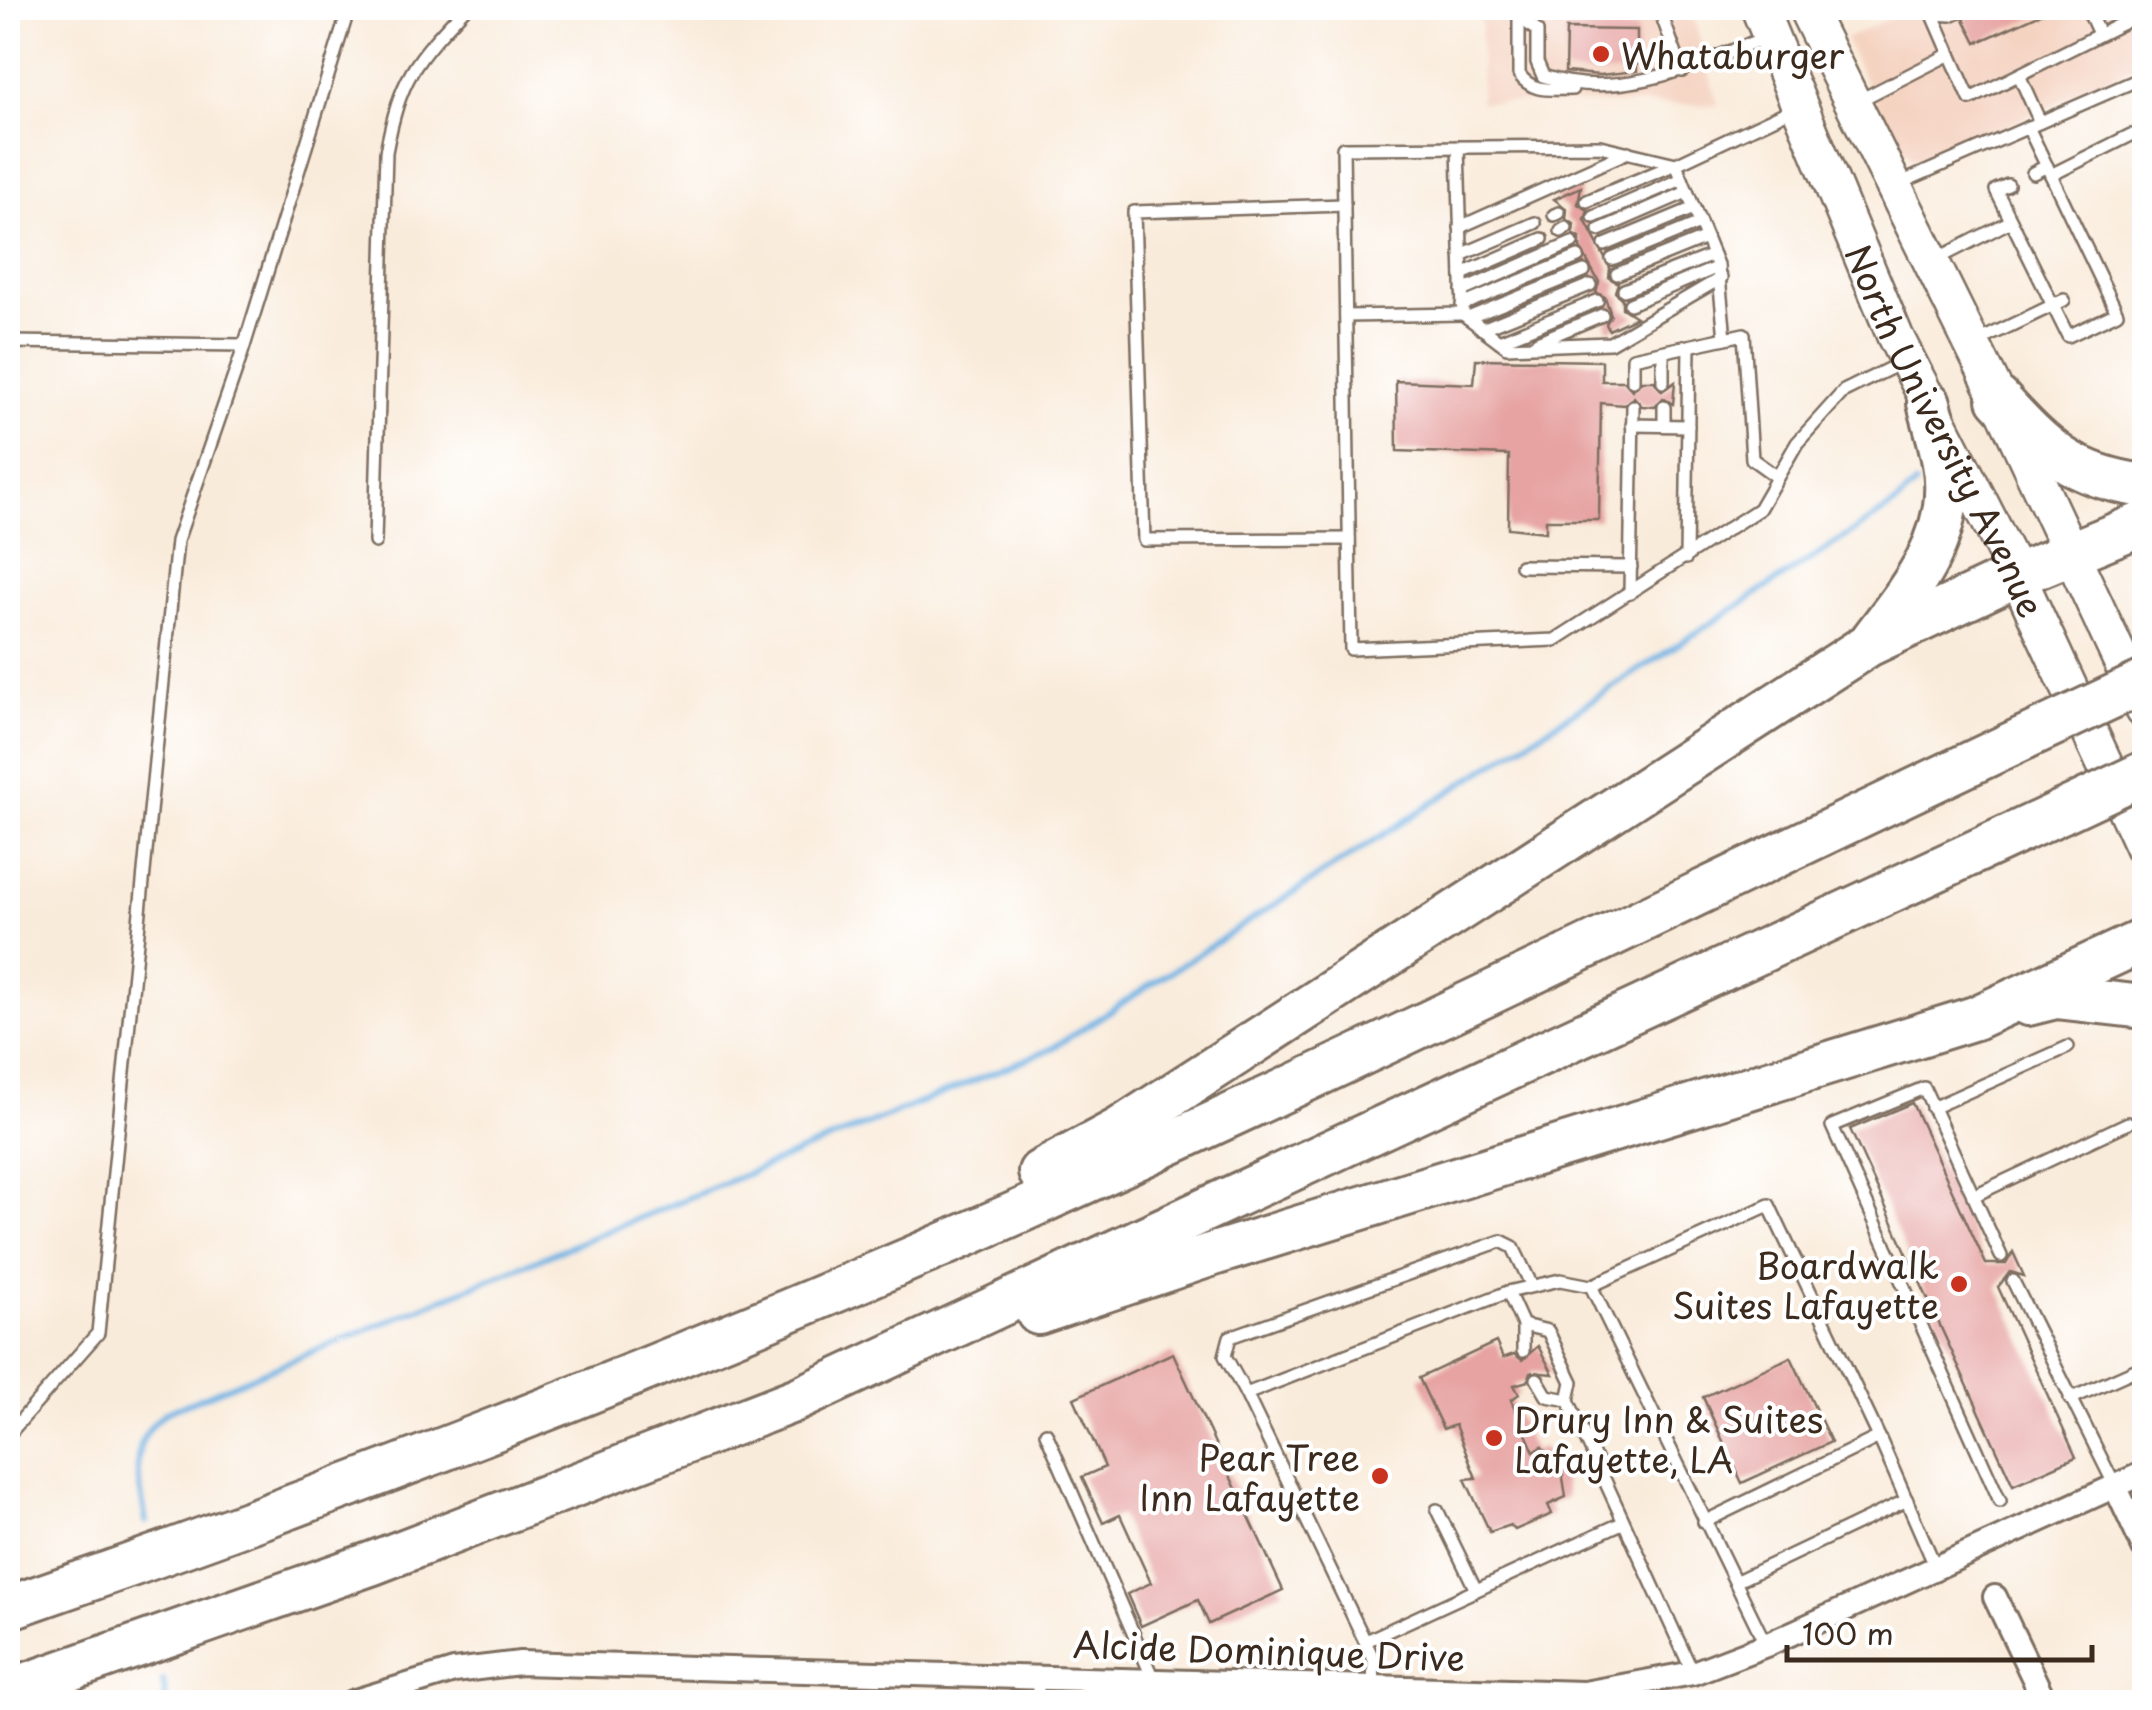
<svg xmlns="http://www.w3.org/2000/svg" width="2152" height="1710" font-family="'Playpen Sans',sans-serif">
	<style>
		.built { fill: #f5d3c1 }
		.lines { fill: none; stroke-linecap: round; stroke-linejoin: round }
		.stream { stroke: #6baee0; stroke-width: 6 }
		.building { fill: #e6a3a1 }
		.service-casing { stroke: #7e6e60; stroke-width: 16 }
		.minor-casing { stroke: #7e6e60; stroke-width: 28 }
		.primary-casing { stroke: #7e6e60; stroke-width: 40 }
		.motorway-casing { stroke: #7e6e60; stroke-width: 48 }
		.service { stroke: #fff; stroke-width: 11 }
		.minor { stroke: #fff; stroke-width: 22 }
		.primary { stroke: #fff; stroke-width: 35 }
		.motorway { stroke: #fff; stroke-width: 42 }
		.motorway-bridge-casing { stroke: #7e6e60; stroke-width: 48; stroke-linecap: butt }
		.motorway-bridge { stroke: #fff; stroke-width: 42 }
		.poi-dot { fill: #c8321e; stroke: #fff; stroke-width: 4 }
		.labels { text-anchor: middle; dominant-baseline: central; stroke-width: 8; stroke-linejoin: round; paint-order: stroke }
		.poi-label { font-size: 35px; fill: #3b2a1e; stroke: #fff; text-anchor: start }
		.street-label { font-size: 35px; fill: #3b2a1e; stroke: #fff }
	</style>
	<rect width="100%" height="100%" fill="#fff"/>
	<filter id="ink" filterUnits="userSpaceOnUse"><feTurbulence type="fractalNoise" baseFrequency=".01" numOctaves="2"/><feDisplacementMap in="SourceGraphic" scale="20" xChannelSelector="R" yChannelSelector="G"/><feConvolveMatrix kernelMatrix="1 2 1 2 8 2 1 2 1" color-interpolation-filters="sRGB"/></filter>
	<filter id="wash" filterUnits="userSpaceOnUse"><feTurbulence type="fractalNoise" baseFrequency=".0048" numOctaves="4" result="noise"/><feDisplacementMap in="SourceGraphic" scale="40" xChannelSelector="R" yChannelSelector="G"/><feGaussianBlur stdDeviation="2.25" result="paint"/><feColorMatrix in="noise" values="0 0 0 0 0 0 0 0 0 0 0 0 0 0 0 0 0 1.4 0 .05"/><feComposite in="paint" operator="in"/></filter>
	<g filter="url(#wash)">
		<rect width="100%" height="100%" fill="#f9ebda"/>
		<g class="built">
			<polygon points="1481,8 1691,8 1718,105 1480,102"/>
			<polygon points="1910,8 2144,8 2144,62 1938,158 1913,159 1896,142 1845,39"/>
		</g>
		<g class="lines">
			<g class="stream">
				<path d="M146 1522C139 1475 124 1445 166 1412L1051 1049 1896 504 1915 485"/>
				<polyline points="163,1681 166,1702"/>
			</g>
		</g>
		<g id="blocks">
			<g class="building">
				<polygon points="1978,8 2054,8 1976,43 1964,19"/>
				<polygon points="1566,29 1637,30 1637,71 1600,75 1565,72"/>
				<polygon points="1581,187 1578,204 1588,210 1585,220 1610,268 1609,278 1618,283 1615,292 1622,299 1622,308 1636,317 1609,330 1606,324 1611,315 1605,297 1596,292 1599,282 1580,248 1580,238 1573,234 1574,224 1566,219 1567,209 1554,199"/>
				<polygon points="1476,359 1602,361 1602,381 1624,381 1632,390 1642,381 1654,381 1662,391 1675,382 1673,404 1663,398 1655,407 1642,406 1634,397 1624,405 1601,403 1599,520 1546,520 1546,532 1508,528 1509,455 1397,451 1396,381 1474,384"/>
				<polygon points="1912,1103 1986,1264 2006,1264 2013,1252 2024,1276 2010,1272 1998,1287 2076,1457 2013,1485 1850,1129"/>
				<polygon points="1496,1342 1503,1358 1514,1354 1522,1360 1538,1346 1553,1374 1531,1372 1528,1381 1514,1385 1519,1394 1511,1400 1534,1452 1542,1447 1562,1471 1566,1497 1548,1505 1552,1514 1515,1530 1510,1525 1490,1532 1465,1479 1476,1478 1455,1425 1443,1429 1419,1378"/>
				<polygon points="1173,1353 1283,1590 1209,1624 1198,1600 1141,1626 1127,1594 1151,1583 1120,1515 1103,1523 1082,1477 1105,1467 1074,1398"/>
				<polygon points="1791,1357 1831,1442 1742,1483 1703,1397"/>
			</g>
		</g>
	</g>
	<g filter="url(#ink)">
		<use href="#blocks" fill-opacity="0" stroke="#7e6e60" stroke-width="2.5"/>
		<g class="lines">
			<g class="service-casing">
				<g id="service">
					<path d="M1519 8V74C1532 93 1550 89 1572 89"/>
					<polyline points="1555,8 1659,8"/>
					<polyline points="1659,8 1682,71"/>
					<polyline points="1930,8 1950,54"/>
					<polyline points="2087,8 2099,34"/>
					<polyline points="1933,14 1951,15 1966,8"/>
					<path d="M1519 16 1537 31V62L1543 76C1620 102 1696 65 1766 37"/>
					<polyline points="2019,75 2040,122"/>
					<polyline points="1858,101 1950,54 1970,99 2137,16 2133,8"/>
					<polyline points="1795,108 1676,164 1600,146 1343,148 1351,649 1555,640 1759,509 1797,443 1844,391 1903,362"/>
					<polyline points="1458,147 1463,314 1507,347 1610,343 1721,278"/>
					<polyline points="2033,173 2047,166"/>
					<polyline points="2051,175 2131,135"/>
					<polyline points="1898,184 2144,77"/>
					<polyline points="2008,185 1996,190 2068,336 2117,313 2028,127"/>
					<polyline points="1587,201 1676,164 1718,267 1725,338"/>
					<polyline points="1344,205 1134,212 1144,540 1349,539"/>
					<polyline points="1554,215 1559,213"/>
					<polyline points="1594,217 1682,179"/>
					<polyline points="1460,227 1628,152"/>
					<polyline points="1599,230 1687,192"/>
					<polyline points="1561,231 1566,228"/>
					<polyline points="1605,245 1694,208"/>
					<polyline points="1461,255 1535,223"/>
					<polyline points="1612,259 1700,223"/>
					<polyline points="1935,260 2011,221"/>
					<polyline points="1462,274 1542,239"/>
					<polyline points="1617,274 1706,238"/>
					<polyline points="1624,290 1713,255"/>
					<polyline points="1462,291 1572,243"/>
					<polyline points="1630,304 1718,267"/>
					<polyline points="1462,305 1578,257"/>
					<polyline points="1346,316 1463,314"/>
					<polyline points="1468,318 1584,271"/>
					<polyline points="1482,329 1590,285"/>
					<polyline points="1499,341 1597,301"/>
					<polyline points="8,342 244,345"/>
					<polyline points="1537,342 1602,315"/>
					<polyline points="1976,342 2064,300"/>
					<polyline points="1663,352 1663,382"/>
					<polyline points="1633,381 1633,358 1744,334 1752,459 1777,477"/>
					<polyline points="1664,407 1664,425"/>
					<polyline points="1632,425 1688,426"/>
					<path d="M375 542 386 152C400 78 414 62 465 8"/>
					<polyline points="1686,558 1689,346"/>
					<polyline points="1521,566 1631,567"/>
					<polyline points="1630,593 1633,406"/>
					<polyline points="1932,1108 2068,1047"/>
					<polyline points="1973,1196 2128,1123"/>
					<polyline points="2013,1281 2115,1486"/>
					<polyline points="1591,1286 1766,1645"/>
					<polyline points="1523,1351 1523,1325"/>
					<polyline points="1537,1379 1547,1396 1568,1400"/>
					<polyline points="1246,1394 1225,1356 1230,1337 1501,1241 1513,1247 1531,1284"/>
					<polyline points="2070,1399 2144,1366"/>
					<polyline points="1046,1433 1154,1681"/>
					<polyline points="8,1435 98,1333 177,541 241,356 349,8"/>
					<polyline points="2000,1501 1832,1126 1924,1088 2001,1256"/>
					<polyline points="1437,1510 1476,1590"/>
					<polyline points="1704,1522 1879,1437"/>
					<polyline points="1737,1581 1907,1500"/>
					<polyline points="1366,1641 1622,1523"/>
					<polyline points="1693,1673 1568,1400 1572,1382 1548,1331 1523,1325 1508,1292 1560,1280 1591,1286 1769,1205 1879,1437 1936,1568"/>
					<polyline points="1373,1689 1374,1660 1246,1394 1508,1292"/>
					<polyline points="1038,1702 1038,1678"/>
				</g>
			</g>
			<g class="minor-casing">
				<g id="minor">
					<polyline points="2115,1486 2144,1548"/>
					<polyline points="1995,1597 2045,1702"/>
					<polyline points="352,1702 454,1671 520,1663 1584,1693 1693,1673 1766,1645 2144,1473"/>
				</g>
			</g>
			<g class="primary-casing">
				<g id="primary">
					<path id="s1" d="M1759 8 1895 336 2017 575 2144 849"/>
					<polyline points="1806,8 1999,399 2144,710"/>
				</g>
			</g>
			<g class="motorway-casing">
				<g id="motorway">
					<path d="M1999 399C2046 451 2073 476 2144 486"/>
					<path d="M1872 640C1908 592 1950 544 1946 480 1945 455 1935 427 1929 403"/>
					<polyline points="2028,1004 2056,997 2144,1007"/>
					<polyline points="1040,1172 1120,1129 1868,645 2017,575 2144,523"/>
					<polyline points="1038,1313 1210,1255 1975,1018 2144,940"/>
					<path d="M8 1608C351 1490 692 1356 1025 1209 1361 1059 1691 895 2024 738"/>
					<polyline points="8,1691 373,1563 798,1399 2061,812"/>
				</g>
			</g>
			<use href="#service" class="service"/>
			<use href="#minor" class="minor"/>
			<use href="#primary" class="primary"/>
			<use href="#motorway" class="motorway"/>
			<g class="motorway-bridge-casing">
				<g id="motorway-bridge">
					<polyline points="2024,738 2144,682"/>
					<polyline points="2061,812 2144,773"/>
				</g>
			</g>
			<use href="#motorway-bridge" class="motorway-bridge"/>
		</g>
	</g>
	<g class="poi-dot">
		<circle cx="1601" cy="54" r="10"/>
		<circle cx="1959" cy="1284" r="10"/>
		<circle cx="1494" cy="1438" r="10"/>
		<circle cx="1380" cy="1476" r="10"/>
	</g>
	<g class="labels">
		<g class="poi-label">
			<text x="1621" y="54">Whataburger</text>
			<text x="1939" y="1264" text-anchor="end">Boardwalk<tspan x="1939" dy="40">Suites Lafayette</tspan></text>
			<text x="1514" y="1418">Drury Inn &amp; Suites<tspan x="1514" dy="40">Lafayette, LA</tspan></text>
			<text x="1360" y="1456" text-anchor="end">Pear Tree<tspan x="1360" dy="40">Inn Lafayette</tspan></text>
		</g>
		<g class="street-label">
			<text stroke="none"><textPath href="#s1" startOffset="462">North University Avenue</textPath></text>
			<text transform="translate(1269 1650) rotate(2)">Alcide Dominique Drive</text>
		</g>
	</g>
	<rect width="2152" height="1710" fill="none" stroke="#fff" stroke-width="40"/>
	<path d="M1787 1645v15h305v-15" fill="none" stroke="#3b2a1e" stroke-width="5"/>
	<text x="1802" y="1645" font-size="30" fill="#3b2a1e" stroke="#ffffff" stroke-width="8" paint-order="stroke">100 m</text>
</svg>
